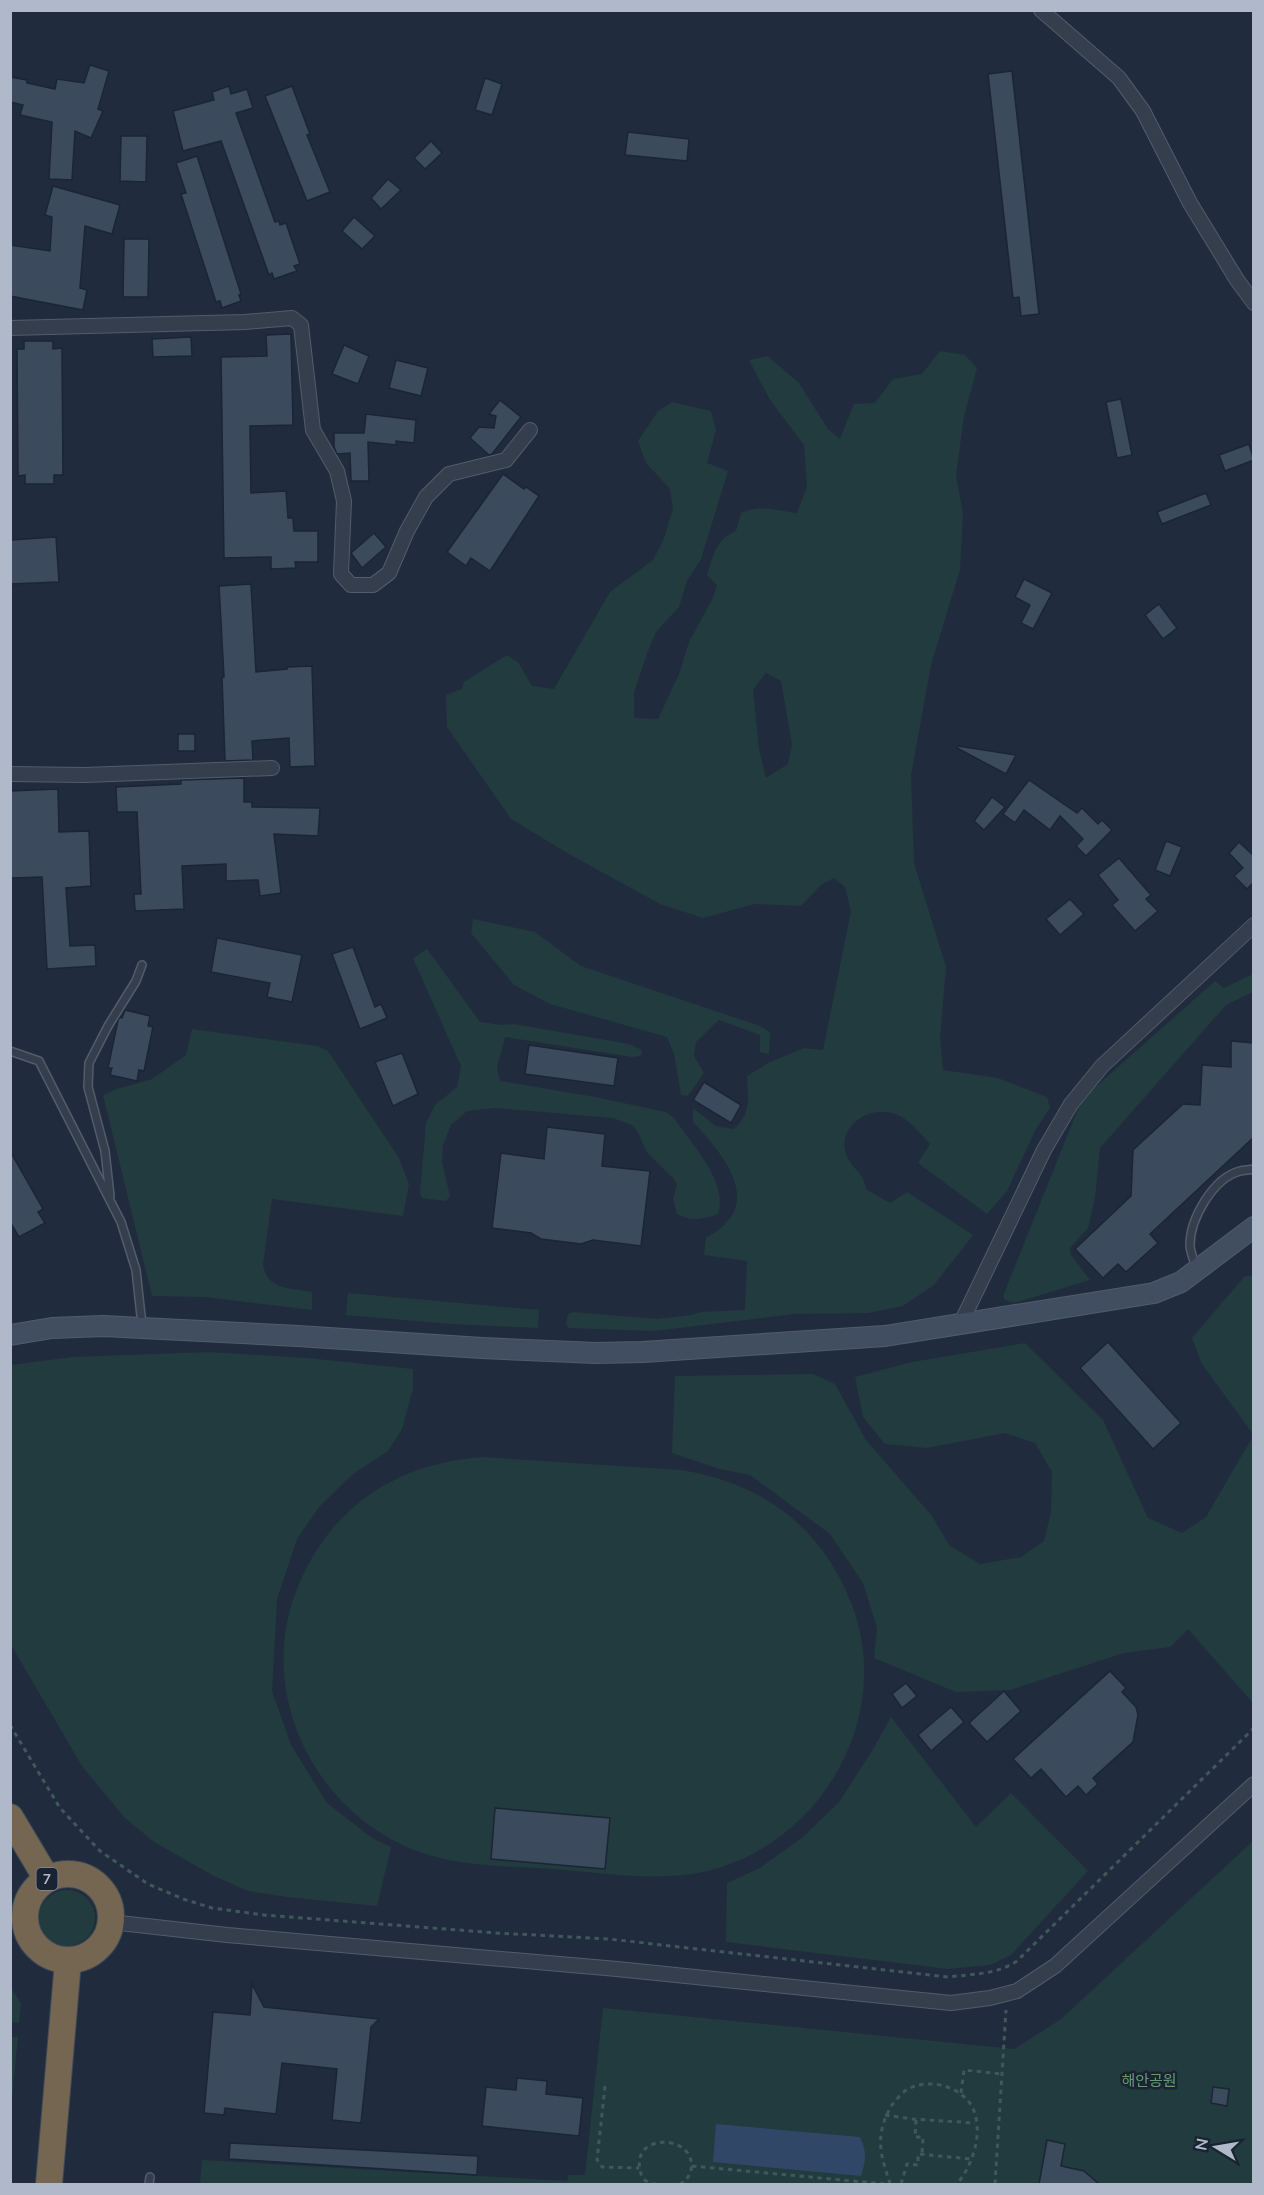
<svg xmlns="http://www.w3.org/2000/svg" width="1264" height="2195" font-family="'Nunito Sans','Noto Sans KR',sans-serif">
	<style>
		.green { fill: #223b3e; fill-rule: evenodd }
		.water { fill: #314767 }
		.building { fill: #3b4a5d; stroke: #1b2534; stroke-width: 1.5 }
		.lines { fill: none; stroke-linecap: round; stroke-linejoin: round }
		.lane-casing { stroke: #525c6b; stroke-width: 10 }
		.street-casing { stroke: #525c6b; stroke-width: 16 }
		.secondary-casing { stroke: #525c6b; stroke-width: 22 }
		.highway-casing { stroke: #3f4958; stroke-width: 28 }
		.path { stroke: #40585b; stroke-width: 3; stroke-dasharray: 4.5 4.5; stroke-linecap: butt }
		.lane { stroke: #343e4d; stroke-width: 7 }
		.street { stroke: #343e4d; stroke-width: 14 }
		.secondary { stroke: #414d61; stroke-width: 20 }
		.highway { stroke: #746650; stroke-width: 26 }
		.labels { text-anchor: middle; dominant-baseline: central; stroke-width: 5; stroke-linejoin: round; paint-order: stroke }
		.shield { fill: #192332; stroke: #828c9c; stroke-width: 1.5 }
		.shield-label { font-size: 14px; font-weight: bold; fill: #afb9c9 }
		.park-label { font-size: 15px; fill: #649d71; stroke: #192332 }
	</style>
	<rect width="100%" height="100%" fill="#202c3d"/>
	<g class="green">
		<path d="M940 351 965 355 977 368 964 416 956 476 963 513 960 570 931 665 911 775 914 863 946 967 940 1038 943 1070 998 1078 1047 1097 1050 1108 1036 1129 1007 1191 987 1214 918 1163 930 1144C920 1134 910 1119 895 1114 872 1105 840 1123 845 1150 847 1162 856 1168 862 1177 864 1181 865 1186 867 1190L890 1203 907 1192 973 1235 934 1285 903 1306 868 1313 794 1314 654 1331 568 1328 566 1324 568 1314 573 1312 657 1319 691 1315 701 1312 745 1310 747 1261 704 1255 706 1237C716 1233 724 1226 731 1217 752 1185 714 1145 693 1122V1108L716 1126 734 1129C752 1112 748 1099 747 1076L770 1062 804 1048 823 1050 851 911 845 887 834 878 822 884 801 906 755 904 703 918 660 904 569 854 511 819 447 727 446 695 462 689 464 682 507 655 518 662 532 686 554 689 610 592 653 560 663 541 673 509 670 489 646 463 638 441 658 411 672 402 711 411 716 430 707 463 728 471 701 559 687 581 679 607 656 632 648 651 634 692V718L658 719 679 674 689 642 713 598 717 585 707 575C713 556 716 539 736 531L741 513C760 504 777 511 797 513L807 486 804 445 770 400 749 360 767 356 799 383 828 429 840 439 854 404 875 403 893 379 922 374ZM766 673 781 681 792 744 788 764 766 778 759 749 753 690Z"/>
		<polygon points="473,919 535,932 581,966 760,1026 770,1032 769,1054 760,1052 760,1035 719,1020 696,1042 694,1056 704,1073 688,1096 681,1095 674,1054 667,1037 550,1004 514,985 471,933"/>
		<path d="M427 949 480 1022 502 1025 514 1024 629 1044 642 1050 641 1056 632 1057 505 1037 497 1068 500 1081 595 1097 666 1112 674 1118C691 1143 729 1183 718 1214 703 1219 692 1222 677 1214L673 1199 677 1184 673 1178 646 1151 639 1134 632 1125 613 1118 495 1108 467 1111 451 1125 443 1145 442 1162 450 1196 446 1201 422 1198 420 1192 426 1123 435 1105 457 1087 461 1066 413 958Z"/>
		<polygon points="1253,974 1253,992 1226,1005 1100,1148 1095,1198 1088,1228 1070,1248 1071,1255 1090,1280 1014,1303 1005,1300 1003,1296 1078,1109 1091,1091 1215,981 1224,988"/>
		<path d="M192 1029 317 1046 328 1051 399 1158 409 1184 403 1216 272 1199 263 1264C266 1290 291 1288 312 1292V1310L205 1297 152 1296 103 1095 117 1089 152 1079 186 1055Z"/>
		<polygon points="1245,1276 1253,1276 1253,1434 1202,1364 1192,1338"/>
		<polygon points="348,1293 539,1310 538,1328 451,1324 346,1315"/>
		<polygon points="1025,1343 1103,1420 1148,1518 1182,1533 1206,1517 1253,1436 1253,1703 1188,1629 1170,1647 1124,1653 1010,1690 956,1692 874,1658 877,1628 863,1583 830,1534 750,1475 720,1469 672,1453 675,1376 813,1374 835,1384 866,1440 932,1516 949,1545 980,1564 1021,1557 1044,1541 1051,1512 1052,1472 1035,1443 1005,1433 927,1448 885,1444 863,1417 855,1377 912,1362"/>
		<polygon points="209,1352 307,1358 413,1369 413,1389 402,1429 388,1451 353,1474 319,1507 297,1539 277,1599 272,1691 291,1745 327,1803 372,1838 391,1847 377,1906 287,1897 248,1891 214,1876 154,1842 124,1817 82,1766 11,1645 11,1365 72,1357"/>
		<path d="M483 1457 681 1470C763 1483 822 1527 852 1605 894 1715 823 1841 711 1870 661 1883 606 1873 554 1869 510 1866 462 1867 420 1852 318 1816 258 1699 294 1597 325 1510 394 1463 483 1457Z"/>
		<polygon points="891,1717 976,1827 1011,1793 1088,1871 1011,1955 990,1965 948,1969 726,1942 727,1883 760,1868 803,1837 839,1802 872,1751"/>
		<polygon points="1253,1841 1253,2184 200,2184 202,2160 567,2181 569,2175 585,2175 603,2008 1014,2049 1060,2020"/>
		<circle cx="67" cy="1918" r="28"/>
		<polygon points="10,1986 21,2003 19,2023 11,2022"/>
		<polygon points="11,2037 18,2037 11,2108 10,2037"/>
	</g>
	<path class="water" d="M716 2124 860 2137C867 2152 866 2160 861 2176L713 2162Z"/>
	<g class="building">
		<polygon points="90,65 109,71 98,109 103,111 91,138 75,131 72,180 49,179 52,122 20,115 23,105 10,102 10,77 27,80 27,83 55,89 57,79 84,83"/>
		<polygon points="1012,71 1039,314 1021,316 1019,297 1013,298 988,74"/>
		<polygon points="485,78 502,84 492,115 475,110"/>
		<polygon points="229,86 231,94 247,89 253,108 236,113 275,222 279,221 280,225 286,223 300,264 294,266 297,271 274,279 272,273 269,275 221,141 183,151 173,111 214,100 212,92"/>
		<polygon points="292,86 310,134 307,135 330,192 307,201 265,96"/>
		<polygon points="628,132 689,139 687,161 625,155"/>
		<polygon points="121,136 147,136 146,182 120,181"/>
		<polygon points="431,141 442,153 425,169 414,158"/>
		<polygon points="197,156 241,294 239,295 241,301 222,308 220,301 216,302 181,194 186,193 176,163"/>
		<polygon points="388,179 401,190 381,209 371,198"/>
		<polygon points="53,186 120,205 112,234 85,226 80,288 87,290 83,310 10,296 10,245 50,251 52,217 45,215"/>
		<polygon points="354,217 375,236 362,249 342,231"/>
		<polygon points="124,239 149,239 148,297 123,297"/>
		<polygon points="291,334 293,425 250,426 251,493 286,491 288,518 293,518 294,531 318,531 318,562 295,562 296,568 271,569 271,557 224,558 221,357 267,356 266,335"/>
		<polygon points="191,337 192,356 153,357 152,339"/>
		<polygon points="24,341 53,341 53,349 62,348 63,475 54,475 54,484 25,484 25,475 18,476 17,349 24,349"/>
		<polygon points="344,345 369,356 358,384 332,374"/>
		<polygon points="396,360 428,368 421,396 389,388"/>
		<polygon points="1121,399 1132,455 1117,458 1106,402"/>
		<polygon points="500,400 521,417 492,454 489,455 470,438 479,427 494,428 496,416 489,414"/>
		<polygon points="366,414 416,420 414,443 396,441 396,445 368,442 369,481 351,481 350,453 337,454 334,447 334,433 364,433"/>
		<polygon points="1249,444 1254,460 1225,471 1219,455"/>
		<polygon points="503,474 524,489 526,487 539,496 490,571 471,558 466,566 447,552"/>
		<polygon points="1206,493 1211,505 1162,524 1157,512"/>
		<polygon points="374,533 386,547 362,568 351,553"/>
		<polygon points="56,537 59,582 10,584 10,540"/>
		<polygon points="1024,579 1052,593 1033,629 1021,623 1030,605 1015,597"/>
		<polygon points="251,584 256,672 287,669 287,667 312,666 315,766 290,767 289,738 252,741 253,760 225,761 222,677 224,677 219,586"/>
		<polygon points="1159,604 1177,628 1163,639 1145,615"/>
		<rect x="178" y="734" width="17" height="17"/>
		<polygon points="958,746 1016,755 1006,774 957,748"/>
		<polygon points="244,778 244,802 252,802 252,807 320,808 318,836 274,834 281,893 260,896 258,880 226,881 226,864 182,866 184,909 135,911 134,894 141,894 137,812 117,812 116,787 181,784 181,780"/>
		<polygon points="1029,780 1077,813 1082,808 1098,824 1102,820 1112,830 1086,856 1076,846 1083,839 1060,816 1050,830 1024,810 1015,823 1003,814"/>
		<polygon points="58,789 59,832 89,831 91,886 66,888 70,946 95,945 96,966 47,969 42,877 10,878 10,791"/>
		<polygon points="992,797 1005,807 984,830 974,821"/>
		<polygon points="1166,841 1182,847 1170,876 1155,870"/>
		<polygon points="1239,842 1254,856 1254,882 1247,889 1234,876 1243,868 1229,853"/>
		<polygon points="1119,858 1151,895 1146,899 1158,911 1135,931 1112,905 1118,900 1098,875"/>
		<polygon points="1070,899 1084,914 1060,935 1046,919"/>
		<polygon points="217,938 302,955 292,1002 267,997 270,983 211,972"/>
		<polygon points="353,947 375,1007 381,1004 387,1018 360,1029 332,954"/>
		<polygon points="125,1010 150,1016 148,1026 153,1027 144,1071 139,1070 137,1081 110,1075 112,1068 108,1068 118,1020 120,1017 122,1018"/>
		<polygon points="1231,1041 1254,1043 1254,1137 1150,1234 1158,1243 1126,1272 1118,1264 1103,1278 1075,1249 1131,1196 1133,1150 1183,1104 1200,1105 1202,1065 1231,1067"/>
		<polygon points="529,1045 618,1058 614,1086 525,1074"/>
		<polygon points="402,1053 418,1094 393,1106 375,1062"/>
		<polygon points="704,1082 741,1105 731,1123 693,1100"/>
		<polygon points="547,1127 605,1134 602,1166 650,1171 641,1246 593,1240 581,1244 541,1239 531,1233 492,1228 501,1153 544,1159"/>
		<polygon points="10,1151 43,1209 38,1212 45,1223 19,1237 10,1222"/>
		<polygon points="1108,1342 1181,1423 1153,1449 1080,1368"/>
		<polygon points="1110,1671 1126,1688 1122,1692 1136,1707 1138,1715 1133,1742 1093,1778 1098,1784 1086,1795 1078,1786 1066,1797 1041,1769 1031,1778 1013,1759"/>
		<polygon points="906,1683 917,1696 902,1708 892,1694"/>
		<polygon points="1004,1691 1021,1711 987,1742 969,1723"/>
		<polygon points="951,1707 964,1722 931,1751 918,1735"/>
		<polygon points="495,1808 610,1818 605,1869 491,1859"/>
		<polygon points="252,1984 264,2007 379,2019 371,2027 361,2123 332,2120 337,2069 282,2063 276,2114 225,2108 224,2115 204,2113 213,2012 250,2015"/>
		<polygon points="517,2078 547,2081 546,2094 583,2098 579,2136 482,2126 486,2087 516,2090"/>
		<polygon points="1213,2087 1229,2089 1227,2106 1211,2103"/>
		<polygon points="1047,2140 1065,2144 1061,2166 1084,2171 1099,2184 1039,2184"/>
		<polygon points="230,2143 478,2156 477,2175 229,2159"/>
	</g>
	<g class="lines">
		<g class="lane-casing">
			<g id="lane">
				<polyline points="10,1051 39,1061 121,1222 136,1270 142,1325"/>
				<polyline points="110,1196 105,1151 88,1087 89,1063 108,1026 136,981 142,965"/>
				<path d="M1196 1267C1194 1260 1190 1252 1190 1245 1190 1219 1213 1178 1240 1171 1244 1170 1249 1170 1254 1169"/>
				<polyline points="10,1912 24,1913"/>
				<polyline points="149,2184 150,2177"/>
			</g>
		</g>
		<g class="street-casing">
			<g id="street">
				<polyline points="1041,10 1119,78 1143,111 1190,203 1237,280 1254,303"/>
				<polyline points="10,328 245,322 292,318 301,325 313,430 337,471 344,501 341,574 351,585 373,585 389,573 407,531 426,497 449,474 506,460 530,430"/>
				<polyline points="10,774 85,775 272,768"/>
				<polyline points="960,1325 1044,1150 1071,1104 1102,1066 1254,925"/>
				<polyline points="111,1922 227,1935 617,1969 951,2003 990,1998 1017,1991 1055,1966 1254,1784"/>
			</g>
		</g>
		<g class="secondary-casing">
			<polyline id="secondary" points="10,1335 52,1328 103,1326 298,1336 482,1348 596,1353 643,1352 885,1336 1154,1293 1181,1282 1254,1227"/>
		</g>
		<g class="highway-casing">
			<g id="highway">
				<polyline points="10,1817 47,1879"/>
				<circle cx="68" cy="1917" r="43"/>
				<polyline points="49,2184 68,1961"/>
			</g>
		</g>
		<g class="path">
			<path d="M10 1725 60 1808 100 1851 148 1884 183 1899 212 1908 264 1915 497 1933 609 1939 948 1977C972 1974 996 1975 1017 1961L1254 1728"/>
			<polyline points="605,2086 597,2160 602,2167 639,2168"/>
			<polyline points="961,2093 964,2070 1002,2074"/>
			<polyline points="885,2115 912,2119 975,2123"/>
			<polyline points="916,2120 915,2137 923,2137 922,2154"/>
			<polyline points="692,2166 885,2184"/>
			<path d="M656 2184H651L643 2179C622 2131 698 2132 691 2170 689 2177 686 2181 680 2184"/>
			<path d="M890 2184C887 2173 882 2161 881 2149 879 2133 884 2118 892 2105 896 2100 902 2092 908 2089 930 2077 965 2087 974 2111 983 2135 972 2166 957 2184"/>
			<polyline points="901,2184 907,2164 918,2165 918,2154 971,2159"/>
			<polyline points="995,2184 1006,2010"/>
		</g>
		<use href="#lane" class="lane"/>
		<use href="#street" class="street"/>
		<use href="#secondary" class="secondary"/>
		<use href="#highway" class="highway"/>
	</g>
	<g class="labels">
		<rect class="shield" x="36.5" y="1868" width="21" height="22" rx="4.5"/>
		<g class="shield-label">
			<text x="47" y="1879">7</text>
		</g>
		<g class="park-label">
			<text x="1149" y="2081">해안공원</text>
		</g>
	</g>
	<rect width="1264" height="2195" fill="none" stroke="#afb9c9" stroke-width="24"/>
	<g transform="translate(1216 2147) rotate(281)" stroke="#192332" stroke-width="4.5" paint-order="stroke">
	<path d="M0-4.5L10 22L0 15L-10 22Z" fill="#afb9c9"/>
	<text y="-9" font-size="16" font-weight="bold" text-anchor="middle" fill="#afb9c9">N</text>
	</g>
</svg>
